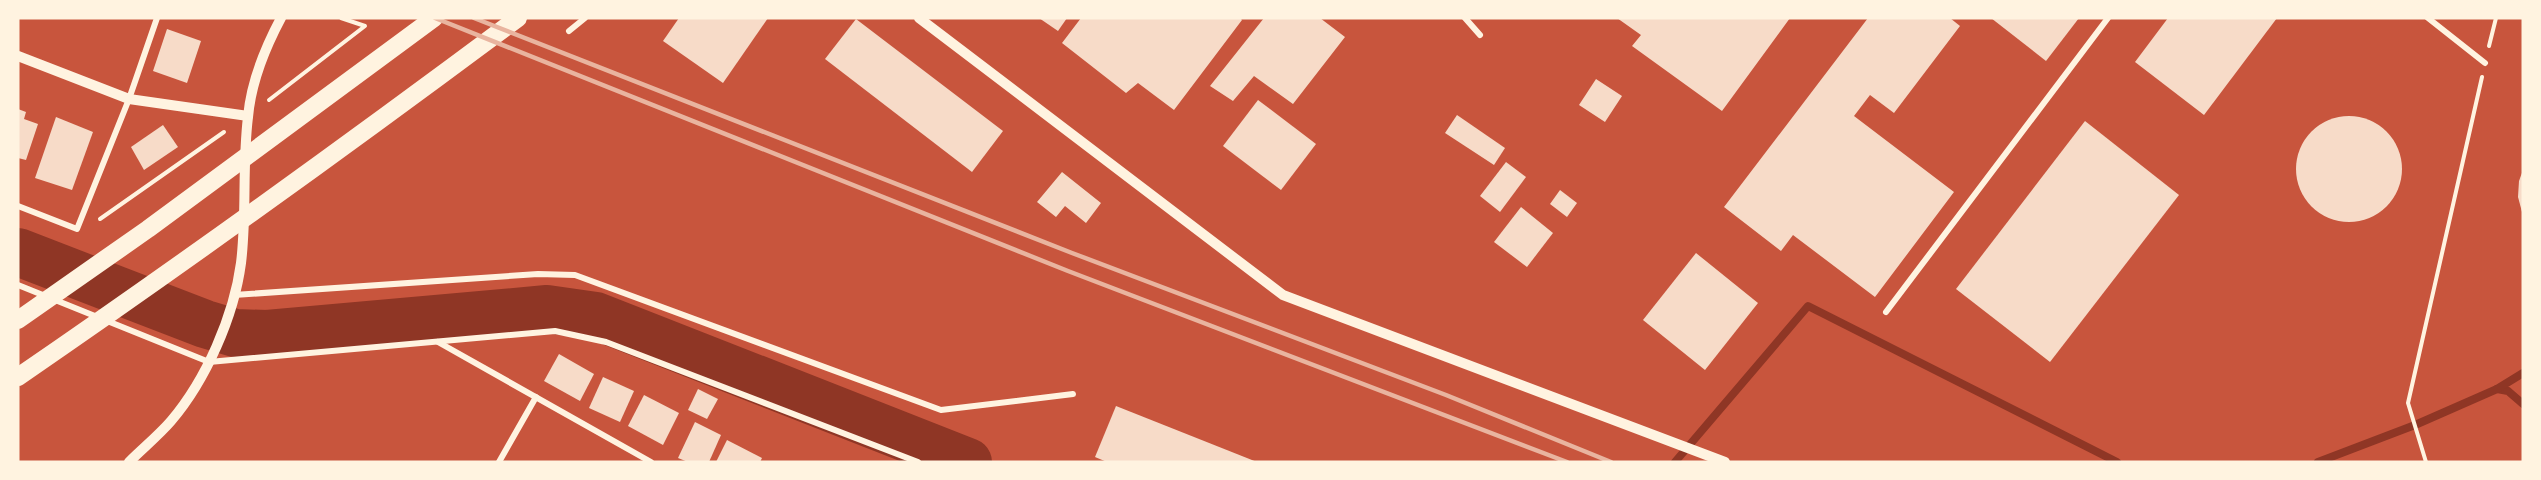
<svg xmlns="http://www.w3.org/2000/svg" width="2541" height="480" font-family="'Asap Condensed',sans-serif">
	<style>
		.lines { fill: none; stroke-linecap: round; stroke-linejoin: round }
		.stream { stroke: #8f3625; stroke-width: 8 }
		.river { stroke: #8f3625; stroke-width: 48 }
		.building { fill: #f7dbc8 }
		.path { stroke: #fff3e0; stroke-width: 4 }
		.minor { stroke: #fff3e0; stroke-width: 6 }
		.tertiary { stroke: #fff3e0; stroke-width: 10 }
		.motorway { stroke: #fff3e0; stroke-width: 18 }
		.rail { stroke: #e9b49f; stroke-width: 4.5 }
	</style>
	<rect width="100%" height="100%" fill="#c8553d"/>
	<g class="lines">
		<g class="stream">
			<polyline points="2497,389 2508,391 2523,404"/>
			<polyline points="1675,462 1808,306 2117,462"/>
			<polyline points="2318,462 2415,425 2497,389 2523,373"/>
		</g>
		<polyline class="river" points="18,252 205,324 235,333 267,334 547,309 596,316 968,462"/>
	</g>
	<g class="building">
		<polygon points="679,18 768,18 723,83 663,41"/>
		<polygon points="1039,18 1067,18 1058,31"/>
		<polygon points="1081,18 1240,18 1242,20 1174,110 1138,83 1126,93 1062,43"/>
		<polygon points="1264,18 1320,18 1345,37 1293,104 1254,76 1233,101 1210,86"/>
		<polygon points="1617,18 1790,18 1722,111 1632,46 1641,35"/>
		<polygon points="1868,18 1950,18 1960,26 1894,113 1870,95 1854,116 1954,192 1875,297 1793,235 1781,251 1724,207"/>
		<polygon points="1991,18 2079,18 2046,61"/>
		<polygon points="2168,18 2277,18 2204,115 2135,62"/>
		<polygon points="856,19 1003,131 972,172 825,59"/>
		<polygon points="167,29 201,41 187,83 153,71"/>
		<polygon points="1596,79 1622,96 1605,122 1579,105"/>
		<polygon points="1258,100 1316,144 1281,190 1223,146"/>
		<polygon points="18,109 26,112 24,119 38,124 26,160 18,158"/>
		<polygon points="1457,115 1505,148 1494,165 1445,133"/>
		<circle cx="2349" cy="169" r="53"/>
		<polygon points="56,117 93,132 72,190 35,178"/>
		<polygon points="2085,121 2179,195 2050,362 1956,289"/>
		<polygon points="163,125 178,147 144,170 131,147"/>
		<polygon points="1506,162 1526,177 1500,212 1480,196"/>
		<polygon points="2523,170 2523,211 2522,212 2518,197 2519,181"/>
		<polygon points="1062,172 1101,203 1086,223 1065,206 1056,217 1037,202"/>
		<polygon points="1560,190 1577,203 1567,217 1550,204"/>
		<polygon points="1521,207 1553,233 1527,267 1494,242"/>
		<polygon points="1696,253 1758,303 1705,370 1643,320"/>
		<polygon points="559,354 594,374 580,401 544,381"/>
		<polygon points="603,377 634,391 620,422 589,408"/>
		<polygon points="698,389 718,399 707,419 688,410"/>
		<polygon points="644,395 679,413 663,445 628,426"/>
		<polygon points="1116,406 1257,462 1107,462 1095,457"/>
		<polygon points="695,422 721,435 709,462 688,462 678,458"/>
		<polygon points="727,440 762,458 760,462 716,462"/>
	</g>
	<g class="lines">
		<g class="path">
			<polyline points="2489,46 2496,18"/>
			<polyline points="269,100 365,26 341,18"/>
			<polyline points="100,219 224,132"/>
			<polyline points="2426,462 2408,403 2482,77"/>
		</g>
		<g class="minor">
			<polyline points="1465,18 1480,35"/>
			<polyline points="2428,18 2485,63"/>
			<polyline points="569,31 585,18"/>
			<polyline points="18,206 77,229 129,99 157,18"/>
			<polyline points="18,285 209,362 555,331 606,342 918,462"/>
			<polyline points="234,295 538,274 575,275 941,410 1073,394"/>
			<polyline points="1886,312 2108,18"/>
			<polyline points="438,342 651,462"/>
			<polyline points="499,462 536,397"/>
		</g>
		<g class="tertiary">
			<polyline points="919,18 1283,295 1725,462"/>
			<polyline points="18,56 129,99 248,116"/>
			<path d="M129 462C143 448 159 435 171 421 206 380 234 316 241 263 247 215 242 165 248 117 251 83 265 48 281 18"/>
		</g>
		<g class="motorway">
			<polyline points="18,320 148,229 434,18"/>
			<path d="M18 377C187 261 353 141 518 18"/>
		</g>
		<g class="rail">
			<polyline points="435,18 1068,271 1567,462"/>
			<polyline points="474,18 1072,253 1446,395 1611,462"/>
		</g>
	</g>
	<rect width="2541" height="480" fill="none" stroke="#fff3e0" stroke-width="39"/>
</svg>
